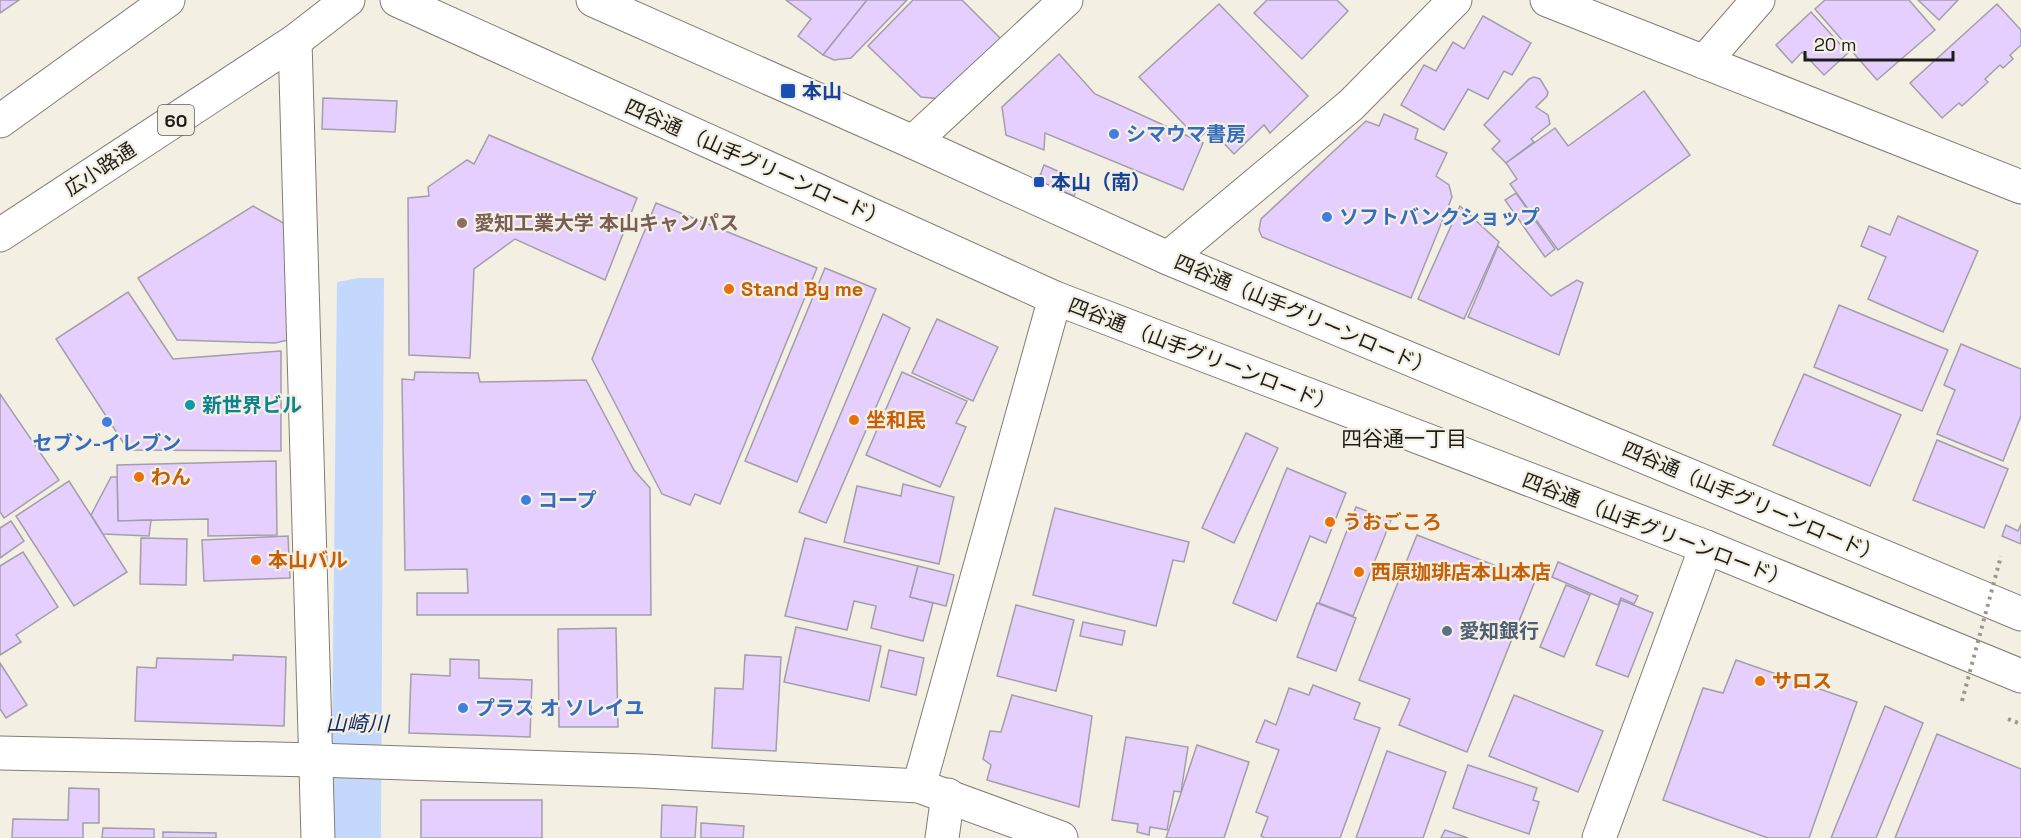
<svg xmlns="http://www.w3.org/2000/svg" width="2021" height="838" font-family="'Space Grotesk','Noto Sans JP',sans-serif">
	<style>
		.water { fill: #c4d8fd }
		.building { fill: #e5cffe; stroke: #a39ea9; stroke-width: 1.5 }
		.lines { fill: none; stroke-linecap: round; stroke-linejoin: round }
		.street-casing { stroke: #827d72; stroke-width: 35 }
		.secondary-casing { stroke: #827d72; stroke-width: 35 }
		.primary-casing { stroke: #827d72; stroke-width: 35 }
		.path { stroke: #9b978e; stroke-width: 4; stroke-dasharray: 3 4.5; stroke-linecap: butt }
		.street { stroke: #fff; stroke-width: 33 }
		.secondary { stroke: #fff; stroke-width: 33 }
		.primary { stroke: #fff; stroke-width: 33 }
		.path-bridge { stroke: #9b978e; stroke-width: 4; stroke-dasharray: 3 4.5; stroke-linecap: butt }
		.transit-dot { fill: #1a4fb4; stroke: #f4efe3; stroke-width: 2 }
		.shop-dot { fill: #3f7fe0; stroke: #f4efe3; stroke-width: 2 }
		.education-dot { fill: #8d6e63; stroke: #f4efe3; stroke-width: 2 }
		.food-dot { fill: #e8710a; stroke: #f4efe3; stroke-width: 2 }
		.culture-dot { fill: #0f9aa8; stroke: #f4efe3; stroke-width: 2 }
		.service-dot { fill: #5c6f8a; stroke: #f4efe3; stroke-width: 2 }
		.labels { text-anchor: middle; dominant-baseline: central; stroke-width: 4.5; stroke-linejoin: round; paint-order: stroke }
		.shield { fill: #f4efe3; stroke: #5e5b54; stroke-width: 1.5 }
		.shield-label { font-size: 18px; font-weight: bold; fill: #1d1c17 }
		.transit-label { font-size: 20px; font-weight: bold; fill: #164399; stroke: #f4efe3; text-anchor: start }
		.shop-label { font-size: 20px; font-weight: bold; fill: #366cbe; stroke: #f4efe3; text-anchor: start }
		.street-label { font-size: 20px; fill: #1d1c17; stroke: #f4efe3 }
		.education-label { font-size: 20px; font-weight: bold; fill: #785e54; stroke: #f4efe3; text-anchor: start }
		.food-label { font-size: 20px; font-weight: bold; fill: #c56008; stroke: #f4efe3; text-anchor: start }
		.culture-label { font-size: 20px; font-weight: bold; fill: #0d838f; stroke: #f4efe3; text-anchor: start }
		.service-label { font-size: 20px; font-weight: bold; fill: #4e5e75; stroke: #f4efe3; text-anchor: start }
		.neighbourhood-label { font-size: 21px; fill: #1d1c17; stroke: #f4efe3 }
		.water-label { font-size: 21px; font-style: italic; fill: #122b60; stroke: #f4efe3 }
	</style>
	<rect width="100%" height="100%" fill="#f4efe3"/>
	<polygon class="water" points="359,278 384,278 381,838 335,838 332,744 337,282"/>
	<g class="building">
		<polygon points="0,0 19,0 0,13"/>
		<polygon points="786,0 867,0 823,55 798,36 811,19"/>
		<polygon points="867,0 907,0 851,58 834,60 823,55"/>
		<polygon points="913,0 962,0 1002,40 941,99 921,97 868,46"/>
		<polygon points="1267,0 1337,0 1348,11 1302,59 1254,13"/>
		<polygon points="1825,0 1909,0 1935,30 1877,80 1815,9"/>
		<polygon points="1918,0 1958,0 1939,20"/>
		<polygon points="1219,4 1308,96 1270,133 1264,125 1234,154 1210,129 1198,139 1139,77"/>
		<polygon points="1997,4 2021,30 2021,45 2010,55 2013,59 2003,68 2000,65 1985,79 1988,82 1962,106 1959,103 1942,118 1910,83"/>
		<polygon points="1811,12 1848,53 1824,75 1802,52 1792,63 1776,45"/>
		<polygon points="1483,16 1531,43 1512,75 1504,71 1488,99 1468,89 1444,130 1401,105 1424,65 1436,71 1453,42 1464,49"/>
		<polygon points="1059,54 1095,94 1203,143 1183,190 1045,133 1044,150 1006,135 1002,107"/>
		<polygon points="1534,77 1540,79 1548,92 1547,96 1536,107 1548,115 1550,124 1531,139 1534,142 1506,163 1492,149 1500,141 1484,125 1529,79"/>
		<polygon points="1644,91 1690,155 1558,250 1510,184 1517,179 1506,163 1555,128 1568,146"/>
		<polygon points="323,98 397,101 395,132 322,129"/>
		<polygon points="1384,114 1418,129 1415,139 1447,153 1436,176 1449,185 1452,197 1411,298 1262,237 1259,230 1261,219 1366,121 1379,126"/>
		<polygon points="489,135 637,198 605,280 515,239 474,269 470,358 409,355 408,198 429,196 428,187 467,160 474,164"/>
		<polygon points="1044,165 1080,181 1074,196 1038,181"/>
		<polygon points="1516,193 1555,249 1545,257 1505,200"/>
		<polygon points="656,203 817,268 720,504 695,494 690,505 662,494 592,359"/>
		<polygon points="253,206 287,225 288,340 275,343 177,340 138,278"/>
		<polygon points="1460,206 1499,242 1464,319 1418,299"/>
		<polygon points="1898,216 1978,251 1943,332 1868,299 1886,257 1861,246 1869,226 1890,235"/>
		<polygon points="1498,246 1551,296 1577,280 1583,283 1559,355 1468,317"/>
		<polygon points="825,268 876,289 797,482 745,461"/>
		<polygon points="128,292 173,359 281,351 281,451 128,450 56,339"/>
		<polygon points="1839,305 1948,350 1922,411 1814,367"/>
		<polygon points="883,314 910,328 826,523 799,512"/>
		<polygon points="937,319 998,347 973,401 912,373"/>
		<polygon points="1961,344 2021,369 2021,416 2003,461 1937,434 1955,390 1944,385"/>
		<polygon points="415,372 478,373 480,382 586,380 634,470 650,488 651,615 417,615 417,593 468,593 467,569 405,570 402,379 414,380"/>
		<polygon points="902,372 967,401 956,423 966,427 940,487 866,455"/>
		<polygon points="1804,374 1901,415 1870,486 1773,445"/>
		<polygon points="0,394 59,480 4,518 0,512"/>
		<polygon points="1246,433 1278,448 1234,543 1202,528"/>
		<polygon points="1937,440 2008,469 1984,528 1913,500"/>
		<polygon points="276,461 277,535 208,536 208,519 118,521 117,465"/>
		<polygon points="1287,468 1346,493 1326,543 1310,536 1276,621 1233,603"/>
		<polygon points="111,477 117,477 118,521 151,520 149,536 103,534 91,515"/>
		<polygon points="69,481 127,572 74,606 16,516"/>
		<polygon points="903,484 954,497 939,564 844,542 857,486 901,496"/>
		<polygon points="1356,507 1391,520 1353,616 1319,603"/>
		<polygon points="1055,508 1189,542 1184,562 1173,560 1156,626 1033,595"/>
		<polygon points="11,521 24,541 0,558 0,528"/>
		<polygon points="2021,524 2021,544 2002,536 2006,525 2018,531"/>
		<polygon points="1417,535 1535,581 1467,752 1399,725 1410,699 1359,680"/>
		<polygon points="288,536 290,578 204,581 202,540"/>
		<polygon points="141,538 187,539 186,585 140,584"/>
		<polygon points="805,538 918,566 910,597 933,603 923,641 871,628 876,606 854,601 847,630 785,616"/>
		<polygon points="23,552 58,607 16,635 21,642 0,655 0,566"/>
		<polygon points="1558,562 1638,596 1634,604 1621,598 1618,605 1552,577"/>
		<polygon points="918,566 954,575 946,606 910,597"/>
		<polygon points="1566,585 1590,595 1564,657 1540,647"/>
		<polygon points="1621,600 1653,613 1628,677 1596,665"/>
		<polygon points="1317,603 1356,618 1336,671 1297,657"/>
		<polygon points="1016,605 1074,620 1056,691 997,676"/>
		<polygon points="1083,622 1125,631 1122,645 1080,636"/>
		<polygon points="796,627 881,646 869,701 784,682"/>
		<polygon points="616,628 618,727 559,727 558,629"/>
		<polygon points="889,650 924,658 916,695 881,687"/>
		<polygon points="233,655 286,657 284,726 135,721 137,667 156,668 157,658 233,660"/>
		<polygon points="745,655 781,657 776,751 712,748 715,688 743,689"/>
		<polygon points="450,659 479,660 479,678 532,680 530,737 409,733 411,674 450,676"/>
		<polygon points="1736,660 1857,702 1809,838 1768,838 1663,800 1703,688 1723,693"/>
		<polygon points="0,663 27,705 6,718 0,709"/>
		<polygon points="1313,685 1360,703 1354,719 1380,728 1340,838 1265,838 1261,836 1268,817 1256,812 1279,750 1256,742 1265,720 1276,725 1289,688 1309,695"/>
		<polygon points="1012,695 1092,716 1079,807 987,780 991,765 983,759 990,731 1001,732"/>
		<polygon points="1514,695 1603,731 1578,792 1489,756"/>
		<polygon points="1885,706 1923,723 1876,838 1831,838"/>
		<polygon points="1937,734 2021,769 2021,838 1895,838"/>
		<polygon points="1126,737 1188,747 1181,792 1174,791 1167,830 1150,827 1149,835 1137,832 1138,824 1112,820"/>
		<polygon points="1197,745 1249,762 1224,838 1166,838"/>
		<polygon points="1387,751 1446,772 1423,838 1356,838"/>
		<polygon points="1468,765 1537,788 1533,800 1539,802 1529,834 1453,808"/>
		<polygon points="69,788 99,789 99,823 83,823 83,838 12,838 13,819 68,820"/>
		<rect x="421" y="800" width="121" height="38"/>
		<polygon points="662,805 697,807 695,838 661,838"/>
		<polygon points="701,823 744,826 743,838 701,838"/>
		<polygon points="103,828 154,829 154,838 102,838"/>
		<polygon points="1445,830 1468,838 1441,838"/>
		<polygon points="163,832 216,833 216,838 163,838"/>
	</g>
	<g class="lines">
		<g class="street-casing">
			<g id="street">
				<polyline points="1547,0 2021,187"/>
				<polyline points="295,41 318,838"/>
				<polyline points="1704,62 1758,0"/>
				<polyline points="913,142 1066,0"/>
				<polyline points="1168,258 1351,105 1455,0"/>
				<polyline points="0,753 316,760 644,771 919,786 1061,838"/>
				<polyline points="919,786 1055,298"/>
				<polyline points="942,838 948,795"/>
				<polyline points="1599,838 1706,547"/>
			</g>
		</g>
		<g class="secondary-casing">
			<g id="secondary">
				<polyline points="397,0 1055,298 1706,547 2021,676"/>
				<polyline points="593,0 913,142 1168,258 2021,614"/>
			</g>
		</g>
		<g class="primary-casing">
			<g id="primary">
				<polyline points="0,121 168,0"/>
				<polyline points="0,235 295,41 348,0"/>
			</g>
		</g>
		<polyline class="path" points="2008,719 2021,724"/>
		<use href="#street" class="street"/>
		<use href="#secondary" class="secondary"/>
		<use href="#primary" class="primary"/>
		<polyline class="path-bridge" points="1962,701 2001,556"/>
	</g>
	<g class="transit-dot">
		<rect x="780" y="83" width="16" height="16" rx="3"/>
		<rect x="1033" y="176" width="12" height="12" rx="3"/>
	</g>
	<g class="shop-dot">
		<circle cx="1114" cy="134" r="6"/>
		<circle cx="1327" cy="217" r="6"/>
		<circle cx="107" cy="422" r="6"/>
		<circle cx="526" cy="500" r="6"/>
		<circle cx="463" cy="708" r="6"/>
	</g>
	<circle class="education-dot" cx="462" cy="223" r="6"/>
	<g class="food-dot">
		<circle cx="729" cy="289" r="6"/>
		<circle cx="854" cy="420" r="6"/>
		<circle cx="139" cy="477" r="6"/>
		<circle cx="1330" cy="522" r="6"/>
		<circle cx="256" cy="560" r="6"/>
		<circle cx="1359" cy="572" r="6"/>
		<circle cx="1760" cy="681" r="6"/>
	</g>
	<circle class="culture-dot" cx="190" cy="405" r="6"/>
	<circle class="service-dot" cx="1447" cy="631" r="6"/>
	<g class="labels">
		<rect class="shield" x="158" y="105" width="36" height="30" rx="4.5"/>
		<g class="shield-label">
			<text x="176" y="120">60</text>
		</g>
		<g class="transit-label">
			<text x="802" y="91">本山</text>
			<text x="1051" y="182">本山（南）</text>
		</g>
		<g class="shop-label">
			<text x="1126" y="134">シマウマ書房</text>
			<text x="1339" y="217">ソフトバンクショップ</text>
			<text x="107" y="443" text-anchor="middle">セブン-イレブン</text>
			<text x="538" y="500">コープ</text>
			<text x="475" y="708">プラス オ ソレイユ</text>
		</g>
		<g class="street-label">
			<text transform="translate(756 163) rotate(24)">四谷通 （山手グリーンロード）</text>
			<text transform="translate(100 169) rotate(-33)">広小路通</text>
			<text transform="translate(1304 315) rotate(23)">四谷通（山手グリーンロード）</text>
			<text transform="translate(1202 355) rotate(21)">四谷通 （山手グリーンロード）</text>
			<text transform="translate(1752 502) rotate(23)">四谷通（山手グリーンロード）</text>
			<text transform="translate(1656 530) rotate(21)">四谷通 （山手グリーンロード）</text>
		</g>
		<g class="education-label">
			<text x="474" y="223">愛知工業大学 本山キャンパス</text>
		</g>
		<g class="food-label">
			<text x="741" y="289">Stand By me</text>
			<text x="866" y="420">坐和民</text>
			<text x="151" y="477">わん</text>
			<text x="1342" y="522">うおごころ</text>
			<text x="268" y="560">本山バル</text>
			<text x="1371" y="572">西原珈琲店本山本店</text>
			<text x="1772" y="681">サロス</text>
		</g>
		<g class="culture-label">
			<text x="202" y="405">新世界ビル</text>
		</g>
		<g class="service-label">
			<text x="1459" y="631">愛知銀行</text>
		</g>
		<g class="neighbourhood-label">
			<text x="1404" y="438">四谷通一丁目</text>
		</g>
		<g class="water-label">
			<text x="357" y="723">山崎川</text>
		</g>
	</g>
	<path d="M1805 51v9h148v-9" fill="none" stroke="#1d1c17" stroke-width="3"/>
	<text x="1814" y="51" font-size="18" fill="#1d1c17" stroke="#f4efe3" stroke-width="4.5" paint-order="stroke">20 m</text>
</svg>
